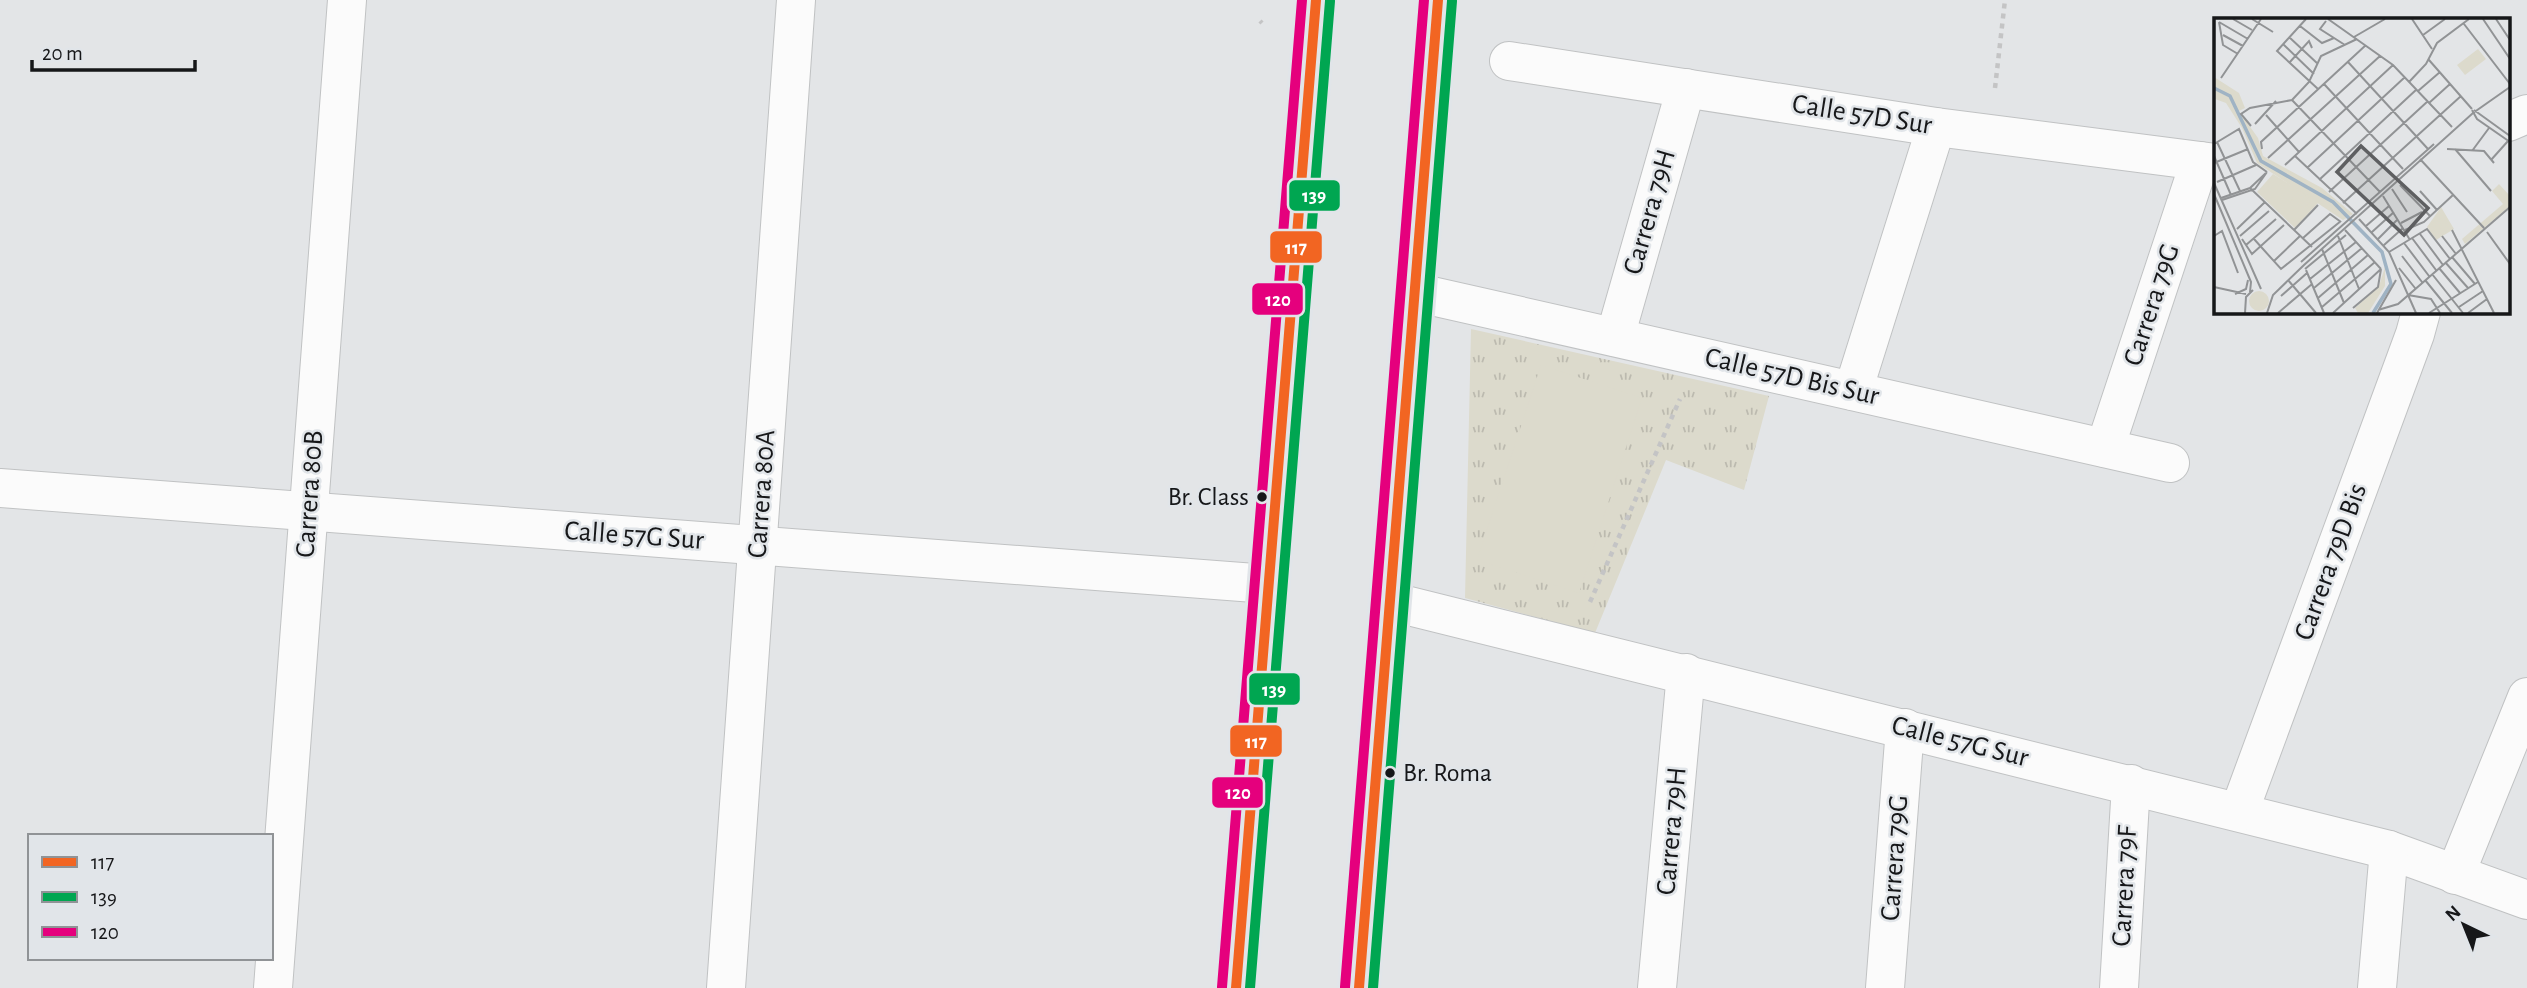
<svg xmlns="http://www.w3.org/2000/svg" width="2527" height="988" font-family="'Alegreya Sans',sans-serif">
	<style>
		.park { fill: url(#park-tufts) }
		.garden { fill: #dcdacc }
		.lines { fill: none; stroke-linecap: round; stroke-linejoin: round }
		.minor-casing { stroke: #c0c2c3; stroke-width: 40 }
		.primary-casing { stroke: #98978c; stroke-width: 40 }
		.path { stroke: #c4c4c5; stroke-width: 4.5; stroke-dasharray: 5 5; stroke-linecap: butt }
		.minor { stroke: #fbfbfb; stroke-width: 38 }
		.primary { stroke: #e0e0d9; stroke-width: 38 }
		.bus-1-casing { stroke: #e1e5e9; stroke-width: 16 }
		.bus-2-casing { stroke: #e1e5e9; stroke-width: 16 }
		.bus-3-casing { stroke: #e1e5e9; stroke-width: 16 }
		.bus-1 { stroke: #f26522; stroke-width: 10 }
		.bus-2 { stroke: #00a651; stroke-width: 10 }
		.bus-3 { stroke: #e5007d; stroke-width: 10 }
		.bus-dot { fill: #161719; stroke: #e1e5e9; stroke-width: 2.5 }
		.labels { text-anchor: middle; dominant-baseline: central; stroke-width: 5; stroke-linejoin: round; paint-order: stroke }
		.bus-label { font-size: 26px; fill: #161719; stroke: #e1e5e9; text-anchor: end }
		.street-label { font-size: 28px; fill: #161719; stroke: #e1e5e9 }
		.inset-river { fill: none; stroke: #9fb3c4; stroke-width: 3.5 }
		.inset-road { fill: none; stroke: #919395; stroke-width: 2 }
		.view { fill: #5e5f61; fill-opacity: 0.15; stroke: #5e5f61; stroke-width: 3.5 }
		.inset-edge { fill: none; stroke: #161719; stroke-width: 3.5 }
		.line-badge { stroke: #e1e5e9; stroke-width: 2.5 }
		.badge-label { font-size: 19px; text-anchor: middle; font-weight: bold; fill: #fff }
	</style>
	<defs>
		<pattern id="park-tufts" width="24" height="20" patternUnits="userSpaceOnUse" patternTransform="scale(1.75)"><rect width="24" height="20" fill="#dcdacc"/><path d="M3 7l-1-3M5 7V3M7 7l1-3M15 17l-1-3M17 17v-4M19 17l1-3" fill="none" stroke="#bcbaaf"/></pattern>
	</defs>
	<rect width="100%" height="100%" fill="#e3e5e7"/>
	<polygon class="park" points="1471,329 1769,396 1744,490 1666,460 1595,633 1465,598"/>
	<polygon class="garden" points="1541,365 1642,398 1579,593 1477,560"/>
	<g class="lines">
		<g class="minor-casing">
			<g id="minor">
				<polyline points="1509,61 1936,127 2216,163"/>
				<polyline points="2508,122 2527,114"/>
				<polyline points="1414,292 2170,463"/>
				<polyline points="1615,337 1686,88"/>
				<polyline points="1853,391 1936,127"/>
				<polyline points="2105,448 2200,161"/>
				<polyline points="0,488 1268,584"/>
				<polyline points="1389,601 2389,850 2527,900"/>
				<polyline points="2239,812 2415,334 2421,312"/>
				<polyline points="2455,875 2527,697"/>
				<polyline points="273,988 347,0"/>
				<polyline points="726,988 796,0"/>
				<polyline points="1657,988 1686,673"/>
				<polyline points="1885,988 1905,728"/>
				<polyline points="2119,988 2131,784"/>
				<polyline points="2377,988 2389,850"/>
			</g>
		</g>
		<g class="primary-casing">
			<g id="primary">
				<polyline points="1236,988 1316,0"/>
				<polyline points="1359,988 1438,0"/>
			</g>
		</g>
		<g class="path">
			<polyline points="1260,21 1262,23"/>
			<polyline points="1995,88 2005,0"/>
			<polyline points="1590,602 1680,399"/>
		</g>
		<use href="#minor" class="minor"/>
		<use href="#primary" class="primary"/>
		<g class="bus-1-casing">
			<g id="bus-1">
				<polyline points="1236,988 1316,0"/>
				<polyline points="1359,988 1438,0"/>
			</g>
		</g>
		<g class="bus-2-casing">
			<g id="bus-2">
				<polyline points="1250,988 1330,1"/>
				<polyline points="1373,988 1452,1"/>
			</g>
		</g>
		<g class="bus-3-casing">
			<g id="bus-3">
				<polyline points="1222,987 1302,0"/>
				<polyline points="1345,987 1424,0"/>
			</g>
		</g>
		<use href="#bus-1" class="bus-1"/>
		<use href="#bus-2" class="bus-2"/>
		<use href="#bus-3" class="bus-3"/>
	</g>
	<g class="bus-dot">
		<circle cx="1262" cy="497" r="6"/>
		<circle cx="1390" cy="773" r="6"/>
	</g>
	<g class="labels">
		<g class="bus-label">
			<text x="1249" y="497">Br. Class</text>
			<text x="1403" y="773" text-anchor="start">Br. Roma</text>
		</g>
		<g class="street-label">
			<text transform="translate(1862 115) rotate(9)">Calle 57D Sur</text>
			<text transform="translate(1650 212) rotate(-74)">Carrera 79H</text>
			<text transform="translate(2152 305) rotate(-72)">Carrera 79G</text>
			<text transform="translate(1792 377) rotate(13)">Calle 57D Bis Sur</text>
			<text transform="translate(310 494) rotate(-86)">Carrera 80B</text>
			<text transform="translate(762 494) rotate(-86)">Carrera 80A</text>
			<text transform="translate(634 536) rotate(4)">Calle 57G Sur</text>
			<text transform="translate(2331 562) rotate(-70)">Carrera 79D Bis</text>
			<text transform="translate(1960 742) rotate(14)">Calle 57G Sur</text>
			<text transform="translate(1672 831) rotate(-85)">Carrera 79H</text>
			<text transform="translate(1895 858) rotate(-86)">Carrera 79G</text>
			<text transform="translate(2125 886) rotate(-87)">Carrera 79F</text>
		</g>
	</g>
	<g transform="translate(2214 18)">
		<rect width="296" height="296" fill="#e3e5e7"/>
		<path d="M0 59 25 75 31 90 25 93 44 120 49 138 108 170 139 196 129 202 43 145 28 110 12 85 1 81ZM35 283a10 10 0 1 1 20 0a10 10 0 1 1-20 0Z" fill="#dcdacc"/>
		<path d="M264 31 272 41 251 57 243 47ZM59 156 105 184 81 210 43 174ZM285 166 296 178V188L251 226 248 221 289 186 278 173ZM227 189 240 211 222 222 213 209ZM171 249V268L154 295H144L141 290 165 268Z" fill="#dcdacc"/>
		<path d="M84 172 97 181 83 204 69 195Z" fill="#dcdacc"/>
		<path class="inset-river" d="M0 70 16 78 47 143 119 184 168 234 177 266 159 295"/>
		<path class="inset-road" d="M19 1 38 12M38 1 59 14M92 1 63 33 104 71M114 1 179 47 238 109M198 1 218 31M269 1 296 41M282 1 296 22M112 3 106 11 131 27M5 4 9 27 24 36M5 4 34 21M250 6 296 66M86 8 108 25 120 20M9 17 29 28M209 17 231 1M75 19 104 46M140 19 171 1M69 26 100 56M215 42 258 91M134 44 214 131M75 45 95 23 98 30M7 60 47 1M195 64 212 46 223 25 255 1M110 66 189 151M204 73 226 54M78 82 166 174M78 82 95 64 107 38 143 21M215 85 236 66M258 92 263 101 296 124M260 92 296 118M52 97 85 134M41 106 62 83M37 108 27 96 36 90 78 82M3 124 26 173M0 126 25 111 39 144 53 154M48 131 47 124 152 27M233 131 270 133 280 145M241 131 277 173M258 133 275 110M0 138 17 177M81 138 143 196M54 140 166 38M206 141 270 210M277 142 294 123M0 145 34 131M71 147 179 47M93 150 191 59M105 162 203 71M3 164 42 147M0 165 47 271M186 167 216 198M36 170 98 229M178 171 193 194M206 173 223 192M115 174 214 83M0 176 37 264 36 274M169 178 196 222M7 180 36 170 53 154M8 182 41 171 53 154M129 185 247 78M145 201 175 234 202 295M187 205 208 194M152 208 175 188M23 211 51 184M80 212 104 187M131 212 167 251M191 212 210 204 239 177M238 212 280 295M158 214 180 194M273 214 296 246M206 216 229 247M0 218 8 213 24 255M26 218 55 193M124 218 145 271M228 218 242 236M89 220 116 196 127 204M198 220 222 252M28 221 38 236 70 207M40 221 67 251 127 203M164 221 184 201M190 225 215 258M32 227 62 201M170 227 189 210M108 231 130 285M175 234 213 211 236 241M188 238 208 264M238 239 261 266M60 243 86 218M87 244 220 126M231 244 254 270M185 250 201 270M225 250 246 275M91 251 132 217M92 252 110 295M218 256 249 295M96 261 142 224M74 262 102 295M211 262 238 295M0 269 32 276M100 270 148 230M21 276 32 271 34 262M194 277 217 281 226 295M67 278 93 255M104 280 154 237M108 289 161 244M245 289 269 273M139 290 164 269 167 251M164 292 184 286 296 189M31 295 32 279 39 272M53 295 59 277 90 247 259 95 296 69M64 295 98 266M119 295 167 251M163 295 182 262M215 295 264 264M254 295 273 281"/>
		<path class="view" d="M147 128 214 190 190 217 123 154Z"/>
		<rect width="296" height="296" class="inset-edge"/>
	</g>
	<g class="line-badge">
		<rect x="1288" y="179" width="53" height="33" rx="7" fill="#00a651"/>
		<rect x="1269" y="230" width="54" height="34" rx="7" fill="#f26522"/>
		<rect x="1251" y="282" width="53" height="34" rx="7" fill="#e5007d"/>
		<rect x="1248" y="672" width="53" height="34" rx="7" fill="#00a651"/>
		<rect x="1229" y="724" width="54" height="34" rx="7" fill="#f26522"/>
		<rect x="1211" y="776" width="53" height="33" rx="7" fill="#e5007d"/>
	</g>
	<g class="badge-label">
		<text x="1314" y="202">139</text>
		<text x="1296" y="254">117</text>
		<text x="1278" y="306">120</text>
		<text x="1274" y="696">139</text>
		<text x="1256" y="748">117</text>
		<text x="1238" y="799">120</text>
	</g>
	<rect x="28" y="834" width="245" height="126" fill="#e1e5e9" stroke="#909396" stroke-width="2"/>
	<rect x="42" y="857" width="35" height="10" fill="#f26522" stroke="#909396" stroke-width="2"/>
	<text x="91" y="869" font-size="21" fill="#161719">117</text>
	<rect x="42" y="892" width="35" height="10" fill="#00a651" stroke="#909396" stroke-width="2"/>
	<text x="91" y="904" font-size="21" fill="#161719">139</text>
	<rect x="42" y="927" width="35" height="10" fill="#e5007d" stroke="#909396" stroke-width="2"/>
	<text x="91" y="939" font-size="21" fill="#161719">120</text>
	<g transform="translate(2464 925) rotate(317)" stroke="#e1e5e9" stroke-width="5" paint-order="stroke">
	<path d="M0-5L12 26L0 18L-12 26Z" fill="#161719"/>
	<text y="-10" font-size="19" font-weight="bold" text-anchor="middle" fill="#161719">N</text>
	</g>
	<path d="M32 60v10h163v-10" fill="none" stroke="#161719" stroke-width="3.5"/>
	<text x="42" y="60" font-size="21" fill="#161719" stroke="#e1e5e9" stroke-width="5" paint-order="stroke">20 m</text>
</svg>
